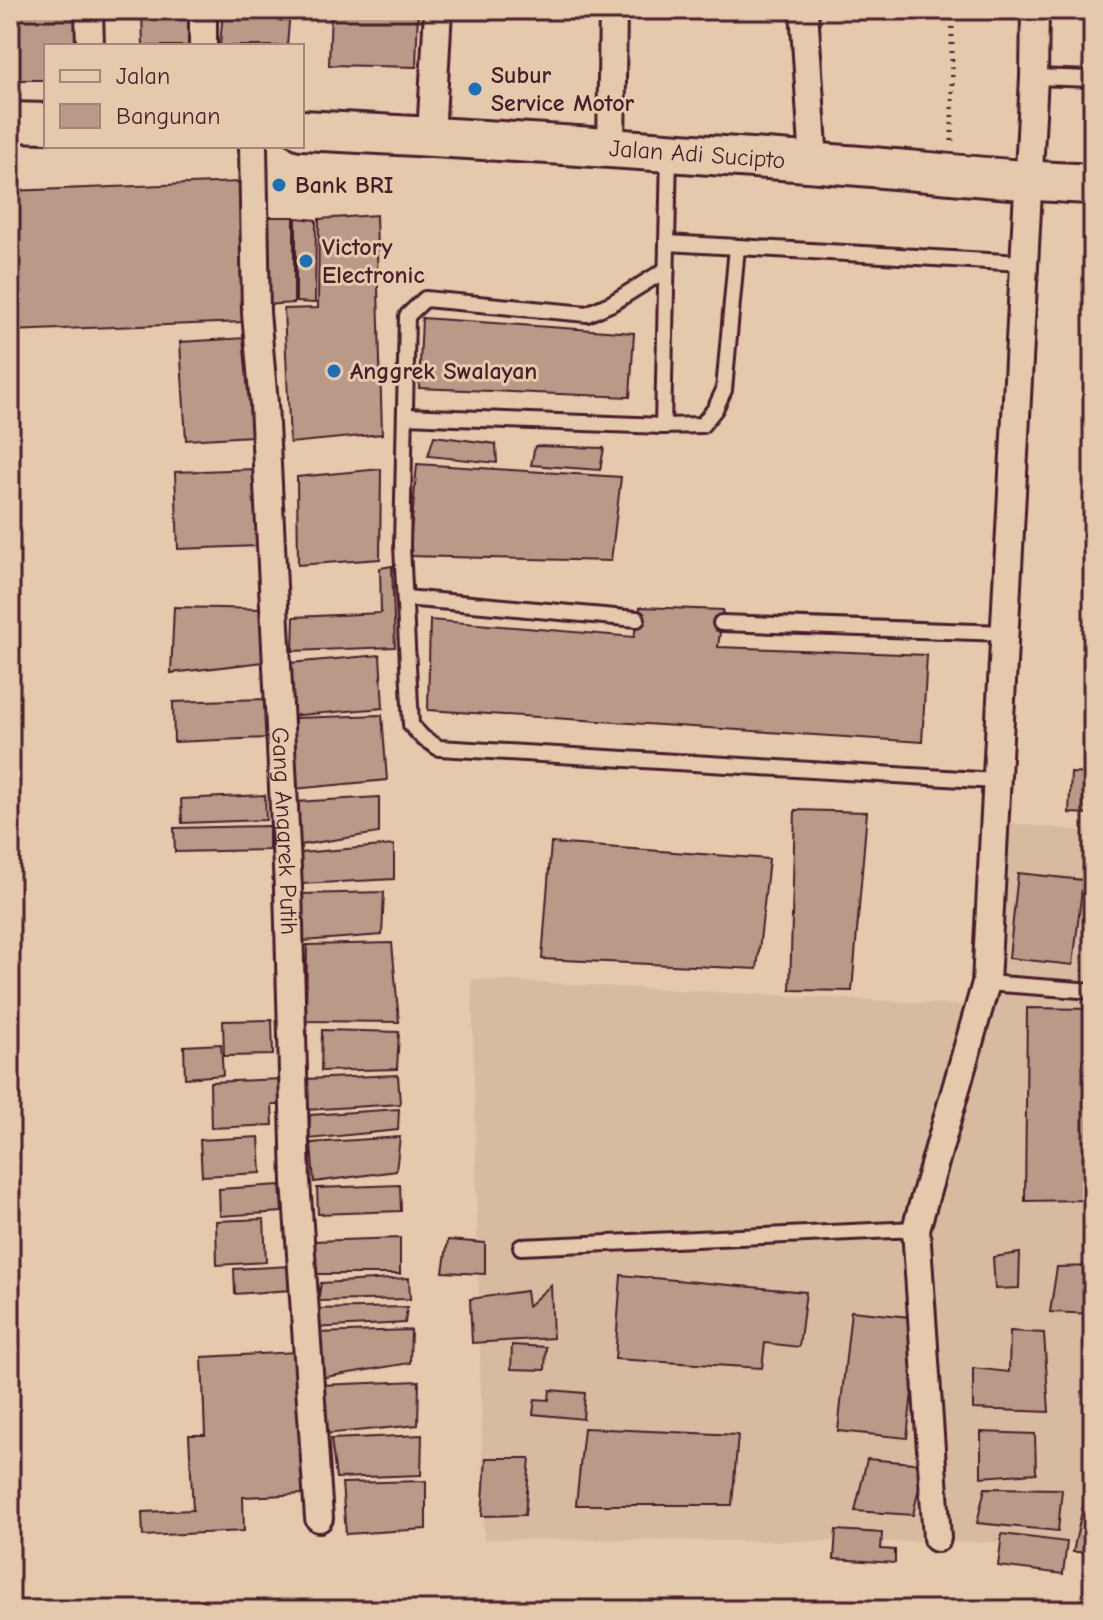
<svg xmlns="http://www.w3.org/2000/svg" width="1103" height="1620" font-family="'Comic Neue',sans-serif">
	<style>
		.built { fill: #d7bba1 }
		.building { fill: #b99a88; stroke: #4a1f2b; stroke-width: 2 }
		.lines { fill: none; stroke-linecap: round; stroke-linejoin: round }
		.service-casing { stroke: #4a1f2b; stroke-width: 20 }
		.minor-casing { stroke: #4a1f2b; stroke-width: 32 }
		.secondary-casing { stroke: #4a1f2b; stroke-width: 44 }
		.path { stroke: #4a1f2b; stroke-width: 5; stroke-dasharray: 2 6; stroke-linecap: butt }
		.service { stroke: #e4c9ac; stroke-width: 14 }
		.minor { stroke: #e4c9ac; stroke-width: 26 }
		.secondary { stroke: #e4c9ac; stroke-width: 38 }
		.poi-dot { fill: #1f6fb2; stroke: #e4c9ac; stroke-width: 3 }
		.labels { text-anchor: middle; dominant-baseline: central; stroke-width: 6; stroke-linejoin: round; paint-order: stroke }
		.poi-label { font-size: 24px; font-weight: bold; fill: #4a1f2b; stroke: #e4c9ac; text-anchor: start }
		.street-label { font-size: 24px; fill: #4a1f2b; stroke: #e4c9ac }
	</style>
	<rect width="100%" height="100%" fill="#e4c9ac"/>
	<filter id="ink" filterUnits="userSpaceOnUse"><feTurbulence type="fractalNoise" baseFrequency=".0125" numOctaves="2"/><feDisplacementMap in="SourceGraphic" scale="16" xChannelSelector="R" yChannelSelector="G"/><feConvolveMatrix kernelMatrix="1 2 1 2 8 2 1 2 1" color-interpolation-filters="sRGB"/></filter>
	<g filter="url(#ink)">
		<polygon class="built" points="994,821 1093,832 1093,1543 484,1539 472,979 979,1006"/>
		<g class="building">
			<polygon points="15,10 76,10 76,46 46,46 46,80 15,80"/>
			<polygon points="142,10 190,10 191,46 143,46"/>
			<polygon points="223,10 290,10 287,46 220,46"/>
			<polygon points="331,10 418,10 416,67 329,65"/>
			<polygon points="240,182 244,322 10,331 10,191"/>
			<polygon points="376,215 382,434 290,443 284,309 318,308 319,219"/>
			<polygon points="262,217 294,217 294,303 264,305"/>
			<polygon points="296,218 316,220 315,303 296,302"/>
			<polygon points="422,318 634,333 630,397 419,388"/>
			<polygon points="246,338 252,436 186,440 180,342"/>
			<polygon points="434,436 496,444 497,463 428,456"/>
			<polygon points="535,446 604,448 600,470 531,465"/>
			<polygon points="417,464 621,477 611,561 409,556"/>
			<polygon points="255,469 257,546 178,549 175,472"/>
			<polygon points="381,469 380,559 298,565 297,477"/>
			<polygon points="392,566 395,647 293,651 294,617 381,613 380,568"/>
			<polygon points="174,607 264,609 263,662 171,673"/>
			<polygon points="640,607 723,610 718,647 927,655 922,742 428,710 430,620 634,637"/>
			<polygon points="380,655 383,708 288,716 290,663"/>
			<polygon points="266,699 267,738 174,742 173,702"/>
			<polygon points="382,715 387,780 294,789 295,718"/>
			<polygon points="1071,773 1093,774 1093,814 1069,813"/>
			<polygon points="265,795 266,820 182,823 181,799"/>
			<polygon points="379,797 379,833 300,845 295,802"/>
			<polygon points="795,810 867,812 852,991 790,990"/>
			<polygon points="269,826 269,850 175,852 174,828"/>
			<polygon points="551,843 769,859 757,969 542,959"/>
			<polygon points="394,845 394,879 302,884 300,853"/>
			<polygon points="1018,873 1083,880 1073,965 1009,958"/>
			<polygon points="1089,876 1093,877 1093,929 1085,929"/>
			<polygon points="384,892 382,935 303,941 301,894"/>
			<polygon points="392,943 399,1022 306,1021 307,945"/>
			<polygon points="1027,1008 1093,1009 1093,1063 1086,1200 1025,1201"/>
			<polygon points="272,1020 273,1055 224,1056 223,1021"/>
			<polygon points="322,1030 399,1032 397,1069 321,1071"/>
			<polygon points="221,1044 223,1075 185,1078 184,1046"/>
			<polygon points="398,1075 400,1104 306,1110 306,1079"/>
			<polygon points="282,1079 283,1105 272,1105 273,1125 211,1128 210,1082"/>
			<polygon points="399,1109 398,1130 309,1139 310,1115"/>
			<polygon points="259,1137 261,1173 202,1176 200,1140"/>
			<polygon points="400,1137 396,1171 314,1182 311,1143"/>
			<polygon points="280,1185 282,1212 220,1216 219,1189"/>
			<polygon points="400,1185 401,1211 318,1214 317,1188"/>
			<polygon points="264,1219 266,1262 217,1265 216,1221"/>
			<polygon points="400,1238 400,1274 316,1274 313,1241"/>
			<polygon points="448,1240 485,1243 485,1274 443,1272"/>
			<polygon points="1020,1253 1019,1288 995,1289 993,1257"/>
			<polygon points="290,1266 291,1290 235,1294 234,1269"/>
			<polygon points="1093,1266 1093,1314 1050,1312 1057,1267"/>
			<polygon points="621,1275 806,1292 799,1347 765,1343 762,1368 615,1359"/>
			<polygon points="409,1278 410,1299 318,1301 321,1283"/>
			<polygon points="551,1285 553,1338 472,1343 470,1299 526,1291 528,1306"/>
			<polygon points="407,1307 405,1323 313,1328 314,1309"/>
			<polygon points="851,1311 920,1318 907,1438 838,1431"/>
			<polygon points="411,1330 410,1363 319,1378 316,1333"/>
			<polygon points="1010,1331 1044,1333 1049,1412 973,1409 973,1368 1009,1372"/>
			<polygon points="512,1345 546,1347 545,1370 511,1369"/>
			<polygon points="296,1352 303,1494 243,1497 244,1531 143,1536 142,1512 193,1510 189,1435 205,1435 202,1357"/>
			<polygon points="419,1381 418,1425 324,1434 320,1385"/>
			<polygon points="550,1390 585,1393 583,1419 533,1414 535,1399 549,1400"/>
			<polygon points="584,1428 738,1435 732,1505 576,1505"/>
			<polygon points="981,1432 1035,1434 1036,1473 981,1477"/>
			<polygon points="422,1435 421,1475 336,1478 331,1439"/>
			<polygon points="486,1458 530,1458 525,1515 482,1516"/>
			<polygon points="867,1459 924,1464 913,1515 855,1511"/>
			<polygon points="1090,1474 1093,1474 1093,1552 1073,1552"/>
			<polygon points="426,1481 426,1529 346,1534 342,1483"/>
			<polygon points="985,1488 1062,1489 1058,1531 977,1523"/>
			<polygon points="836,1530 882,1533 881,1549 895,1550 895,1563 834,1559"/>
			<polygon points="1002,1534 1067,1542 1063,1574 998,1566"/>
		</g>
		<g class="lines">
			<g class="service-casing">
				<g id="service">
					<polyline points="1034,77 1093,79"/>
					<polyline points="667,243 1023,263"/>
					<polyline points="667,269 612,303 587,314 425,299 407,316 402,546 411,725 423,738 439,748 996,781"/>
					<polyline points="405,416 663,426 702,425 715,409 724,390 737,247"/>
					<polyline points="663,426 669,153"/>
					<polyline points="405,598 637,619"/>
					<polyline points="721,623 1004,633"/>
					<polyline points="986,983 1093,991"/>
					<polyline points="521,1247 916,1229"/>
				</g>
			</g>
			<g class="minor-casing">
				<g id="minor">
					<polyline points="89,10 90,46"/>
					<polyline points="804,10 814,163"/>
					<polyline points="203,46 203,10"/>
					<polyline points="431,136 438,10"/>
					<path id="s1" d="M253 146 256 313 264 404 288 888 296 1181 319 1518"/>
					<polyline points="611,148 613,10"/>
					<polyline points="937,1538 916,1229 986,983 1034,77 1035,10"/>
				</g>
			</g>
			<g class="secondary-casing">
				<g id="secondary">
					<polyline points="10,122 46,123"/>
					<path id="s2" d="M302 130C483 139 665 151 846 165 928 171 1010 181 1093 184"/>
				</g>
			</g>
			<polyline class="path" points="952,141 952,10"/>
			<use href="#service" class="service"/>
			<use href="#minor" class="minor"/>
			<use href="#secondary" class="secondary"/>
		</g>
	</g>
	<g class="poi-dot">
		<circle cx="475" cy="89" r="8"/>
		<circle cx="279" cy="185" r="8"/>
		<circle cx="306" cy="261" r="8"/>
		<circle cx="334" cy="371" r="8"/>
	</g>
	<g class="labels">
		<g class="poi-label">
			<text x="491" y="75">Subur<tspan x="491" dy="28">Service Motor</tspan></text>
			<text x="295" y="185">Bank BRI</text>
			<text x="322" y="247">Victory<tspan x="322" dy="28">Electronic</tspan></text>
			<text x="350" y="371">Anggrek Swalayan</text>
		</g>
		<g class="street-label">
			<text stroke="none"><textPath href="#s2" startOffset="396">Jalan Adi Sucipto</textPath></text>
			<text stroke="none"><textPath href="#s1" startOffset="686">Gang Anggrek Putih</textPath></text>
		</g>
	</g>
	<rect width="1103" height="1620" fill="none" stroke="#e4c9ac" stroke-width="40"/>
	<rect x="20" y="20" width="1063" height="1580" fill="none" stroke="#4a1f2b" stroke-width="3" filter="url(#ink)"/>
	<rect x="44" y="44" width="260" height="104" fill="#e4c9ac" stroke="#a68578" stroke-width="2"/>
	<rect x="60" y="70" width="40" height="12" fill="#e4c9ac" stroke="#a68578" stroke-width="2"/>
	<text x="116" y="84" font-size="24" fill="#4a1f2b">Jalan</text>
	<rect x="60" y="104" width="40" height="24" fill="#b99a88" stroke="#a68578" stroke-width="2"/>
	<text x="116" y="124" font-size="24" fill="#4a1f2b">Bangunan</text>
</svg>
